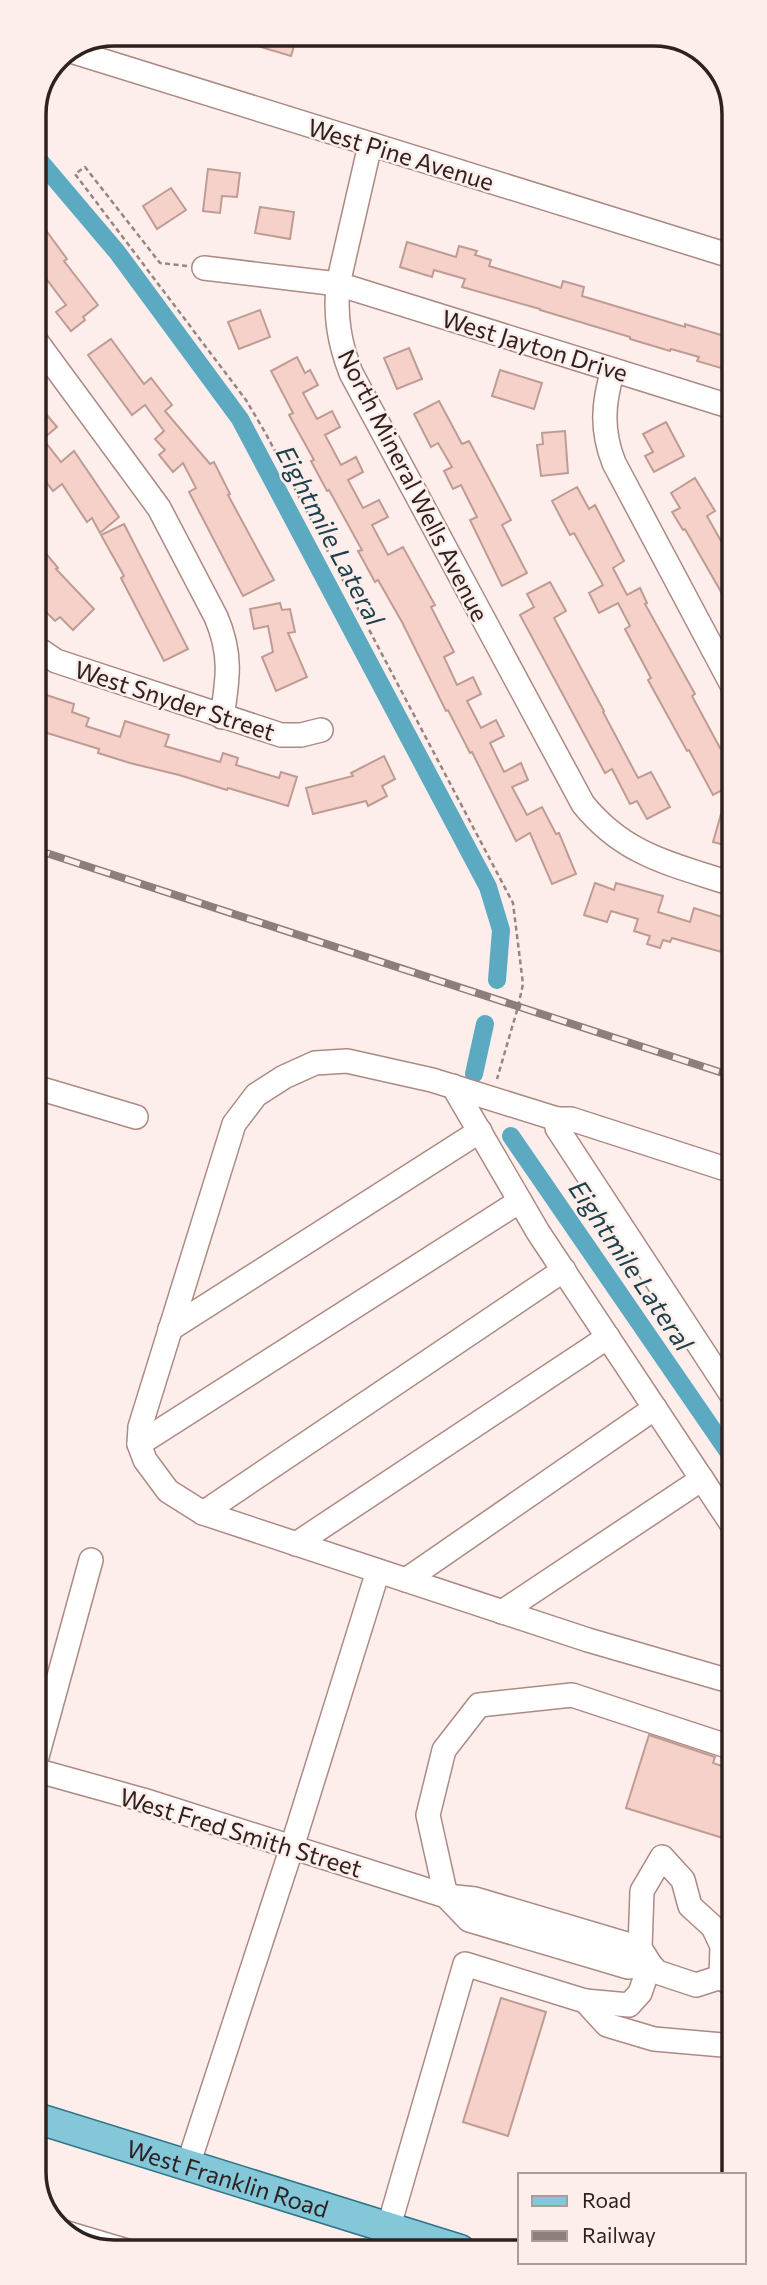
<svg xmlns="http://www.w3.org/2000/svg" width="767" height="2285" font-family="Commissioner,sans-serif">
	<style>
		.lines { fill: none; stroke-linecap: round; stroke-linejoin: round }
		.canal { stroke: #5ca9c2; stroke-width: 18 }
		.building { fill: #f6d1c9; stroke: #be9c94; stroke-width: 2 }
		.minor-casing { stroke: #ac8a83; stroke-width: 26 }
		.major-casing { stroke: #307488; stroke-width: 33 }
		.path { stroke: #958684; stroke-width: 2.5; stroke-dasharray: 5 3.5; stroke-linecap: butt }
		.minor { stroke: #fff; stroke-width: 23 }
		.major { stroke: #83c7d9; stroke-width: 30 }
		.rail-casing { stroke: #8d7e7b; stroke-width: 8 }
		.rail { stroke: #feeeeb; stroke-width: 5; stroke-dasharray: 16; stroke-linecap: butt }
		.labels { text-anchor: middle; dominant-baseline: central; stroke-width: 5; stroke-linejoin: round; paint-order: stroke }
		.street-label { font-size: 24px; fill: #2f211f; stroke: #feeeeb }
		.water-label { font-size: 26px; font-style: italic; fill: #1d414c; stroke: #feeeeb }
		.rim { fill: none; stroke: #2f211f; stroke-width: 3.5 }
	</style>
	<rect width="100%" height="100%" fill="#feeeeb"/>
	<g class="lines">
		<g class="canal">
			<polyline points="33,157 39,160 117,252 240,419 488,887 501,930 497,980"/>
			<polyline points="474,1074 485,1024"/>
			<polyline points="511,1136 733,1459"/>
		</g>
	</g>
	<g class="building">
		<polygon points="227,33 298,33 291,56 227,37"/>
		<polygon points="208,169 240,173 237,197 222,196 220,213 203,211"/>
		<polygon points="171,188 186,210 157,229 143,206"/>
		<polygon points="260,207 294,212 290,239 255,233"/>
		<polygon points="45,229 67,259 64,261 98,305 83,317 85,320 71,331 56,312 66,305 44,276 34,284 34,237"/>
		<polygon points="407,242 456,257 459,246 477,251 475,255 491,260 489,266 561,288 563,281 584,287 582,296 685,327 685,324 731,338 731,371 697,361 699,357 671,349 670,351 630,339 630,337 540,310 540,309 462,287 465,279 434,270 432,277 400,267"/>
		<polygon points="260,310 270,337 239,349 228,322"/>
		<polygon points="111,339 144,384 151,378 172,405 165,411 210,464 214,462 230,494 228,495 274,580 243,596 189,492 196,488 183,463 173,472 159,455 165,450 155,439 164,431 145,405 132,415 88,355"/>
		<polygon points="409,348 422,379 397,389 384,358"/>
		<polygon points="297,357 305,373 310,370 318,385 303,393 317,419 332,411 340,427 325,435 341,465 356,457 363,472 348,480 363,508 379,500 388,517 372,525 388,555 403,547 435,605 431,607 454,652 444,657 457,685 473,677 481,694 467,701 481,728 496,720 504,736 490,743 504,772 521,763 528,780 512,787 527,815 542,807 556,834 559,833 576,874 552,884 530,833 516,841 472,752 470,753 448,710 446,711 402,622 378,580 375,582 358,551 362,550 329,490 327,491 311,461 314,460 289,415 293,413 271,371"/>
		<polygon points="500,370 542,383 534,409 492,396"/>
		<polygon points="439,401 462,444 469,441 511,520 502,525 527,573 502,586 470,520 477,517 461,485 453,489 444,471 452,467 438,443 431,447 414,414"/>
		<polygon points="46,414 57,427 43,439 61,462 74,451 119,517 100,533 92,518 87,522 62,484 53,491 34,466 34,423"/>
		<polygon points="666,422 684,456 654,472 645,456 653,452 643,434"/>
		<polygon points="565,431 568,473 541,476 537,445 543,444 542,433"/>
		<polygon points="695,478 715,511 707,516 721,541 732,536 732,611 685,529 683,530 672,512 680,508 671,493"/>
		<polygon points="577,487 589,509 595,505 624,561 613,568 627,595 640,588 647,603 645,604 695,694 692,696 720,748 723,747 732,763 732,785 713,795 689,750 687,751 648,680 651,678 625,629 630,626 618,603 599,613 589,593 603,585 574,533 570,535 552,501"/>
		<polygon points="124,524 188,649 164,661 121,578 124,576 101,535"/>
		<polygon points="34,539 58,568 56,569 94,609 73,630 60,617 55,621 34,600"/>
		<polygon points="550,582 566,611 554,618 604,711 603,712 638,778 651,772 670,807 647,819 637,801 630,804 612,769 605,773 520,615 534,607 527,594"/>
		<polygon points="280,603 282,610 290,609 295,632 288,633 307,677 276,691 262,657 273,652 268,626 254,629 250,609"/>
		<polygon points="34,691 74,704 72,712 89,718 86,726 120,737 125,721 169,735 165,746 220,762 223,753 238,758 236,765 279,778 281,772 297,777 288,806 228,788 227,790 179,775 130,763 98,753 99,749 34,729"/>
		<polygon points="384,756 395,779 382,786 387,796 368,806 366,801 313,814 306,788 353,776 351,773"/>
		<polygon points="721,814 732,818 732,847 713,842"/>
		<polygon points="595,883 614,890 616,883 663,896 658,912 690,922 694,908 732,920 732,955 672,938 670,942 663,940 660,948 647,944 650,936 634,931 638,919 611,911 607,922 584,915"/>
		<polygon points="649,1735 715,1757 713,1763 733,1770 733,1815 726,1839 626,1808"/>
		<polygon points="501,1998 546,2012 508,2136 463,2122"/>
	</g>
	<g class="lines">
		<g class="minor-casing">
			<g id="minor">
				<polyline points="71,51 731,256"/>
				<path d="M370 145 338 284C335 316 339 342 351 373L583 804C625 856 672 864 732 884"/>
				<polyline points="204,268 338,284 732,407"/>
				<path d="M34 338 159 508 216 617C232 654 228 679 222 717"/>
				<path d="M613 370C603 403 601 430 614 463L732 685"/>
				<polyline points="34,646 56,661 281,735 301,735 321,730"/>
				<polyline points="453,1086 538,1232 733,1526"/>
				<polyline points="35,1087 136,1117"/>
				<polyline points="557,1119 432,1080 347,1061 315,1063 284,1077 256,1095 234,1124 140,1427 139,1444 145,1460 168,1491 203,1513 588,1640 733,1682"/>
				<polyline points="732,1171 571,1119 557,1119 557,1128 733,1397"/>
				<polyline points="170,1329 480,1131"/>
				<polyline points="139,1444 520,1201"/>
				<polyline points="203,1513 564,1270"/>
				<polyline points="296,1544 608,1337"/>
				<polyline points="406,1580 655,1408"/>
				<polyline points="502,1612 702,1479"/>
				<polyline points="733,1748 572,1695 479,1705 444,1750 428,1815 446,1896 469,1920 628,1967 650,1964 657,1972 696,1985 721,1977 734,1987"/>
				<polyline points="35,1764 91,1560"/>
				<polyline points="35,1770 143,1800 446,1896 475,1899 640,1948"/>
				<polyline points="585,2001 629,2005 640,1993 650,1964 640,1948 642,1891 662,1857 683,1880 690,1906 713,1927 722,1946 721,1977"/>
				<polyline points="188,2165 292,1847 378,1571"/>
				<polyline points="60,2231 127,2251"/>
				<polyline points="382,2250 465,1964 585,2001 607,2025 654,2039 734,2046"/>
			</g>
		</g>
		<g class="major-casing">
			<g id="major">
				<path id="s1" d="M36 2118 460 2250"/>
			</g>
		</g>
		<polyline class="path" points="187,266 160,263 85,167 75,174 246,400 266,434 513,903 523,984 518,1007 497,1079"/>
		<use href="#minor" class="minor"/>
		<use href="#major" class="major"/>
		<g class="rail-casing">
			<polyline id="rail" points="34,849 732,1076"/>
		</g>
		<use href="#rail" class="rail"/>
	</g>
	<g class="labels">
		<g class="street-label">
			<text transform="translate(401 154) rotate(17)">West Pine Avenue</text>
			<text transform="translate(535 345) rotate(17)">West Jayton Drive</text>
			<text transform="translate(414 485) rotate(63)">North Mineral Wells Avenue</text>
			<text transform="translate(175 700) rotate(18)">West Snyder Street</text>
			<text transform="translate(241 1832) rotate(17)">West Fred Smith Street</text>
			<text stroke="none"><textPath href="#s1" startOffset="201">West Franklin Road</textPath></text>
		</g>
		<g class="water-label">
			<text transform="translate(331 535) rotate(62)">Eightmile Lateral</text>
			<text transform="translate(632 1265) rotate(56)">Eightmile Lateral</text>
		</g>
	</g>
	<path d="M0 0H767V2285H0ZM114 46H654A68 68 0 0 1 722 114V2172A68 68 0 0 1 654 2240H114A68 68 0 0 1 46 2172V114A68 68 0 0 1 114 46Z" fill="#feeeeb" fill-rule="evenodd"/>
	<path class="rim" d="M114 46H654A68 68 0 0 1 722 114V2172A68 68 0 0 1 654 2240H114A68 68 0 0 1 46 2172V114A68 68 0 0 1 114 46Z"/>
	<rect x="518" y="2173" width="228" height="91" fill="#feeeeb" stroke="#ab9c99" stroke-width="2"/>
	<rect x="532" y="2196" width="35" height="10" fill="#83c7d9" stroke="#ab9c99" stroke-width="2"/>
	<text x="582" y="2208" font-size="21" fill="#2f211f">Road</text>
	<rect x="532" y="2231" width="35" height="10" fill="#8d7e7b" stroke="#ab9c99" stroke-width="2"/>
	<text x="582" y="2243" font-size="21" fill="#2f211f">Railway</text>
</svg>
